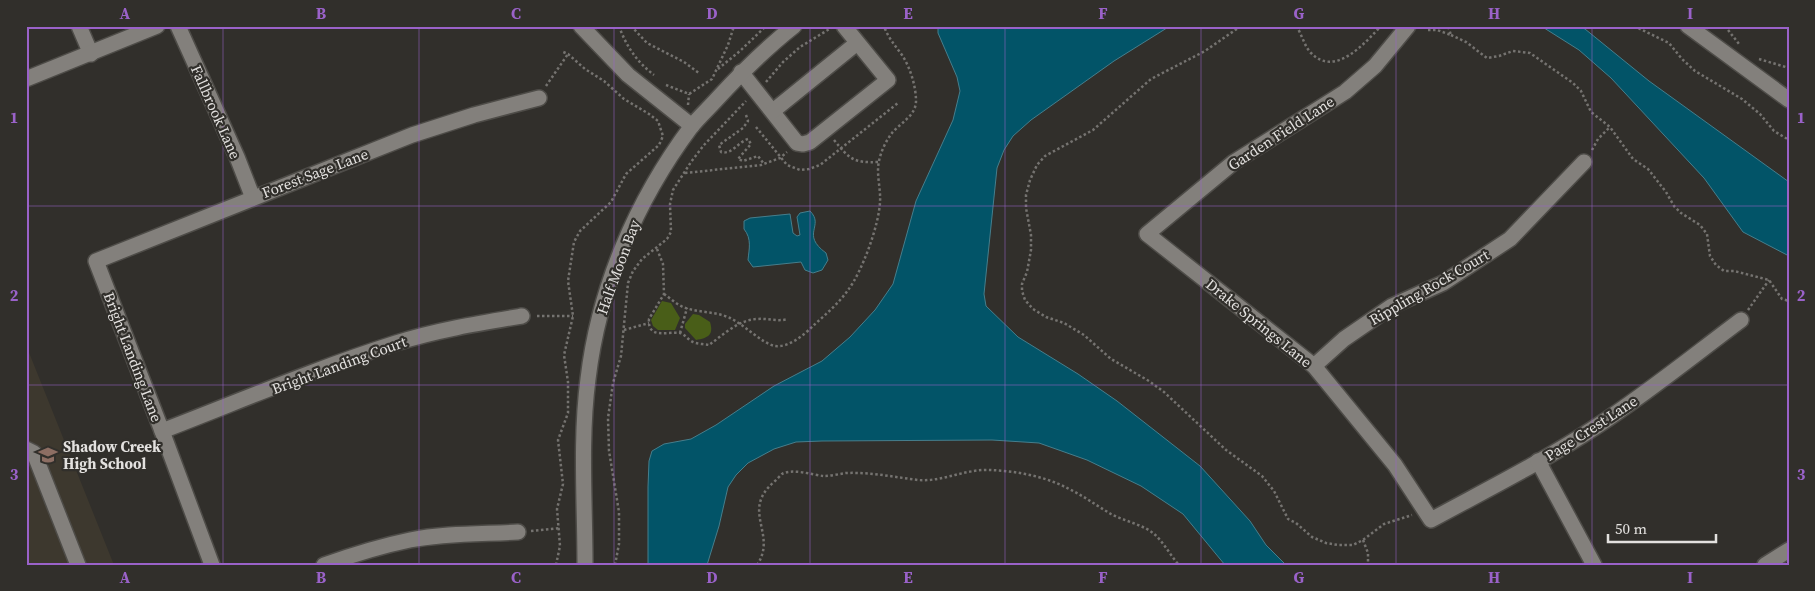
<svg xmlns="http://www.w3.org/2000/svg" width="1815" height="591" font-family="'Source Serif 4',serif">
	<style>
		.built { fill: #3d382e }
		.green { fill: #495e18 }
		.water { fill: #025468; stroke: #467e8c }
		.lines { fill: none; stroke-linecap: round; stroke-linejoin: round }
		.minor-casing { stroke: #4e4c48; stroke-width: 18 }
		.path { stroke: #757370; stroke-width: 2.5; stroke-dasharray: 2.5 2.5; stroke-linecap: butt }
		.minor { stroke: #83807c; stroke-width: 15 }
		.grid { fill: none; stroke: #9a62c9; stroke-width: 1; stroke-opacity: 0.55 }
		.labels { text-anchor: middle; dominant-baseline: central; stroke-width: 4.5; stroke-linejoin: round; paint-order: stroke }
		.street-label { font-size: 15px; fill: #e3e1df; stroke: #312f2b }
		.poi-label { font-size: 15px; font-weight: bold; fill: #e3e1df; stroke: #312f2b; text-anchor: start }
		.neatline { fill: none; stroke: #9a62c9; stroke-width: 2 }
		.grid-label { font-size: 16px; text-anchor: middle; font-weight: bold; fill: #9a62c9 }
	</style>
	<rect width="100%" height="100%" fill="#312f2b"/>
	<polygon class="built" points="26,345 114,565 26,565"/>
	<g class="green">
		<polygon points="662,301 671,303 680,318 675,330 658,330 653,326 651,320"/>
		<path d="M693 314 699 315 710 322C714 335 708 338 696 340L685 328V324Z"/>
	</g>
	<g class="water">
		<polygon points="938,26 1170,26 1114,61 1031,120 1013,136 1004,150 997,168 984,294 986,306 1018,337 1078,374 1117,401 1200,466 1250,521 1266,545 1286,565 1225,565 1183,514 1141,486 1087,460 1039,443 992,440 822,441 796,442 774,449 748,463 736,475 728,487 719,526 707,565 648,565 648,487 649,461 652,451 664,444 691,439 716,425 774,386 822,361 850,337 875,310 893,284 916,201 953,120 960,91 957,77 938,33"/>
		<polygon points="1541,26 1579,26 1585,29 1649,81 1789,182 1789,256 1743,232 1704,178 1611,78 1579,50"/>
		<path d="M810 211C825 226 800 234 826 253L828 260 822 270 813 273 805 270 801 262 753 267 748 260C749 249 752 239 744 229V221L750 218 790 214 793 233 797 236 800 235 797 217 800 213Z"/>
	</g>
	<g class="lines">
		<g class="minor-casing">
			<g id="minor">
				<polyline points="79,26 91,54"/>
				<polyline points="178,26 237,157 253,198"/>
				<polyline points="581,26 628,75 692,126"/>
				<path d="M1408 26 1375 66 1345 92 1234 162 1147 234 1314 366 1395 465 1431 520C1486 490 1544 461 1597 426 1646 394 1693 356 1741 320"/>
				<polyline points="1688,26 1789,100"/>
				<polyline points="741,72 797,143 803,144 810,142 888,80 844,26"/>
				<polyline points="26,79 157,26"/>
				<polyline points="773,111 857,43"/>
				<polyline points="1314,366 1344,339 1392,306 1443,283 1510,239 1584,162"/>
				<path d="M162 431C240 401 317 368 396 343 437 330 480 323 522 316"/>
				<polyline points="26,449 34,453 78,565"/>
				<polyline points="1538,461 1594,565"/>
				<polyline points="212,565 162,431 96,261 412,135 474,115 539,98"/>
				<path d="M324 565C352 555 381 546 410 540 445 533 483 534 518 532"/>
				<path d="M585 565C585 503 580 440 588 379 599 287 636 201 691 127 699 117 709 108 717 99 741 73 766 48 794 26"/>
				<polyline points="1765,565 1789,550"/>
			</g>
		</g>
		<g class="path">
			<path d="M619 26C626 46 637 62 654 75"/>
			<polyline points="631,26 647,43 684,62 699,73"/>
			<polyline points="1241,26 1205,51 1151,79 1093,130 1045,156 1037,165 1030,180 1026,195 1026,208 1031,235 1031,250 1027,272 1022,284 1022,291 1025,300 1033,309 1046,317 1064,323 1084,335 1111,359 1149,381 1164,392 1226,450 1262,476 1274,491 1288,519 1296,523 1312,537 1326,543 1338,545 1353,545 1363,540 1384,524 1412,515"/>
			<path d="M1296 26C1302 34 1304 46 1311 53 1335 78 1365 43 1381 26"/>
			<polyline points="1634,26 1669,43 1682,59 1695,71 1742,99 1760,114 1774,131 1789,140"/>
			<polyline points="1725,26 1739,44"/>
			<polyline points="1428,30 1437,30 1451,35 1448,26"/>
			<polyline points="1451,35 1466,42 1487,58 1499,56 1513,51 1530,53 1573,83 1581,91 1591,112 1610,127 1633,159 1648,169 1666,192 1674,206 1681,213 1700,225 1707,234 1710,256 1716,265 1724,271 1734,271 1769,280 1782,299 1789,301"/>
			<polyline points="1759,59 1789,68"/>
			<polyline points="718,69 740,51 766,26"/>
			<polyline points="766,82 783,62 800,47 831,28"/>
			<polyline points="666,85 689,94 712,79 728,45 734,26"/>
			<polyline points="546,86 568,54"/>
			<polyline points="688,105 689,94"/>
			<path d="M746 115 748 121 743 128 719 145 721 152C732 155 738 142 748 139L751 144 738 159 743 161 758 156 764 164"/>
			<polyline points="756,127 787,165 800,170 809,169 820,165 898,103"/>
			<path d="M834 140C850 160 854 163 879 162"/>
			<polyline points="1592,150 1598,139 1610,127"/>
			<polyline points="685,173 761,165 780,158 787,152"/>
			<path d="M657 249 663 264 664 294 649 319C647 340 669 331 680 333 685 334 688 340 693 342 697 344 704 344 709 345 723 335 738 320 757 319 768 318 777 322 788 319"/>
			<path d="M664 294C670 298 676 304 683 307 698 313 715 311 730 318 745 325 761 343 775 346 789 348 805 334 814 325 826 314 839 303 848 290 862 272 879 225 880 202 881 189 876 174 879 161 881 151 886 141 892 133 900 123 916 116 916 101 916 86 910 67 902 55 895 45 888 38 884 26"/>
			<polyline points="1748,310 1769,280"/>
			<polyline points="537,316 573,316"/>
			<polyline points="624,330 649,323"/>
			<polyline points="680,333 687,308"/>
			<polyline points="531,531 560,528"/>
			<polyline points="1363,540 1368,553 1368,565"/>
			<polyline points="556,565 560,546 557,509 563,484 558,440 568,413 568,382 564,355 573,316 568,281 574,242 580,231 611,202 626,174 659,145 663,136 658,121 649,114 624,99 604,81 585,69 568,54 561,51"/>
			<polyline points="615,565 619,544 619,512 609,451 608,418 613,383 621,356 628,283 633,271 642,259 667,239 671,232 670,204 673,190 691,162 704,145 746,101"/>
			<path d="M757 565C778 534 740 511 774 482 777 479 780 476 782 474 793 468 812 475 824 476 831 476 839 474 846 473 870 472 894 477 918 480 942 482 965 469 989 470 1016 471 1045 476 1069 489 1084 496 1097 506 1111 514 1124 521 1141 524 1153 533 1163 541 1170 555 1179 565"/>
		</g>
		<use href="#minor" class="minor"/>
	</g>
	<path class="grid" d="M223 26V565M419 26V565M614 26V565M810 26V565M1005 26V565M1201 26V565M1396 26V565M1592 26V565M26 206H1789M26 385H1789"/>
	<defs>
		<g id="school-bare" transform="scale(1.5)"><path d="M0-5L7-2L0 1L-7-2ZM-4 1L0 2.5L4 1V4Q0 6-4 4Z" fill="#8d6e63" stroke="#312f2b" stroke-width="2.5" paint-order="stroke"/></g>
	</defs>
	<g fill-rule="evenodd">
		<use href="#school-bare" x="48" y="455"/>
	</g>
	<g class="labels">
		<g class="street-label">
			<text transform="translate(216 112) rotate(66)">Fallbrook Lane</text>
			<text transform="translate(1281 133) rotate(-33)">Garden Field Lane</text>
			<text transform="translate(315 173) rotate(-21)">Forest Sage Lane</text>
			<text transform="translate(618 267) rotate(-70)">Half Moon Bay</text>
			<text transform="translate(1429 287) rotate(-30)">Rippling Rock Court</text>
			<text transform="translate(1259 323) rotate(39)">Drake Springs Lane</text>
			<text transform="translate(133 357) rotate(69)">Bright Landing Lane</text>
			<text transform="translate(339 365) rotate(-20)">Bright Landing Court</text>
			<text transform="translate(1591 428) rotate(-33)">Page Crest Lane</text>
		</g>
		<g class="poi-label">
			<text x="63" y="446">Shadow Creek<tspan x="63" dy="17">High School</tspan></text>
		</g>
	</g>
	<rect width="1815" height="591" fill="none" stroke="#312f2b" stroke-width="55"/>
	<path d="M1608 534v8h108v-8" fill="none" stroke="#e3e1df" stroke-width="2.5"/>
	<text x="1615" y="534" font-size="15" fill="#e3e1df" stroke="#312f2b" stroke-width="4" paint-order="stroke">50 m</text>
	<rect x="28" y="28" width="1760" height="536" class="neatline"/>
	<g class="grid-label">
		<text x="125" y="19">A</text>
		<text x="321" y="19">B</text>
		<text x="516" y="19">C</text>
		<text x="712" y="19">D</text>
		<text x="908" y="19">E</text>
		<text x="1103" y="19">F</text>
		<text x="1299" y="19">G</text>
		<text x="1494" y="19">H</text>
		<text x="1690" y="19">I</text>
		<text x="14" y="123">1</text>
		<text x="1801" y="123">1</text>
		<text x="14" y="301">2</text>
		<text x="1801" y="301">2</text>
		<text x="14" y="480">3</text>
		<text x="1801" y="480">3</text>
		<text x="125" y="583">A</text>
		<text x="321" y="583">B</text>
		<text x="516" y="583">C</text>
		<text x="712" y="583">D</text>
		<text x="908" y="583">E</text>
		<text x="1103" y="583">F</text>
		<text x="1299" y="583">G</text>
		<text x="1494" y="583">H</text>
		<text x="1690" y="583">I</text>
	</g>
</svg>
